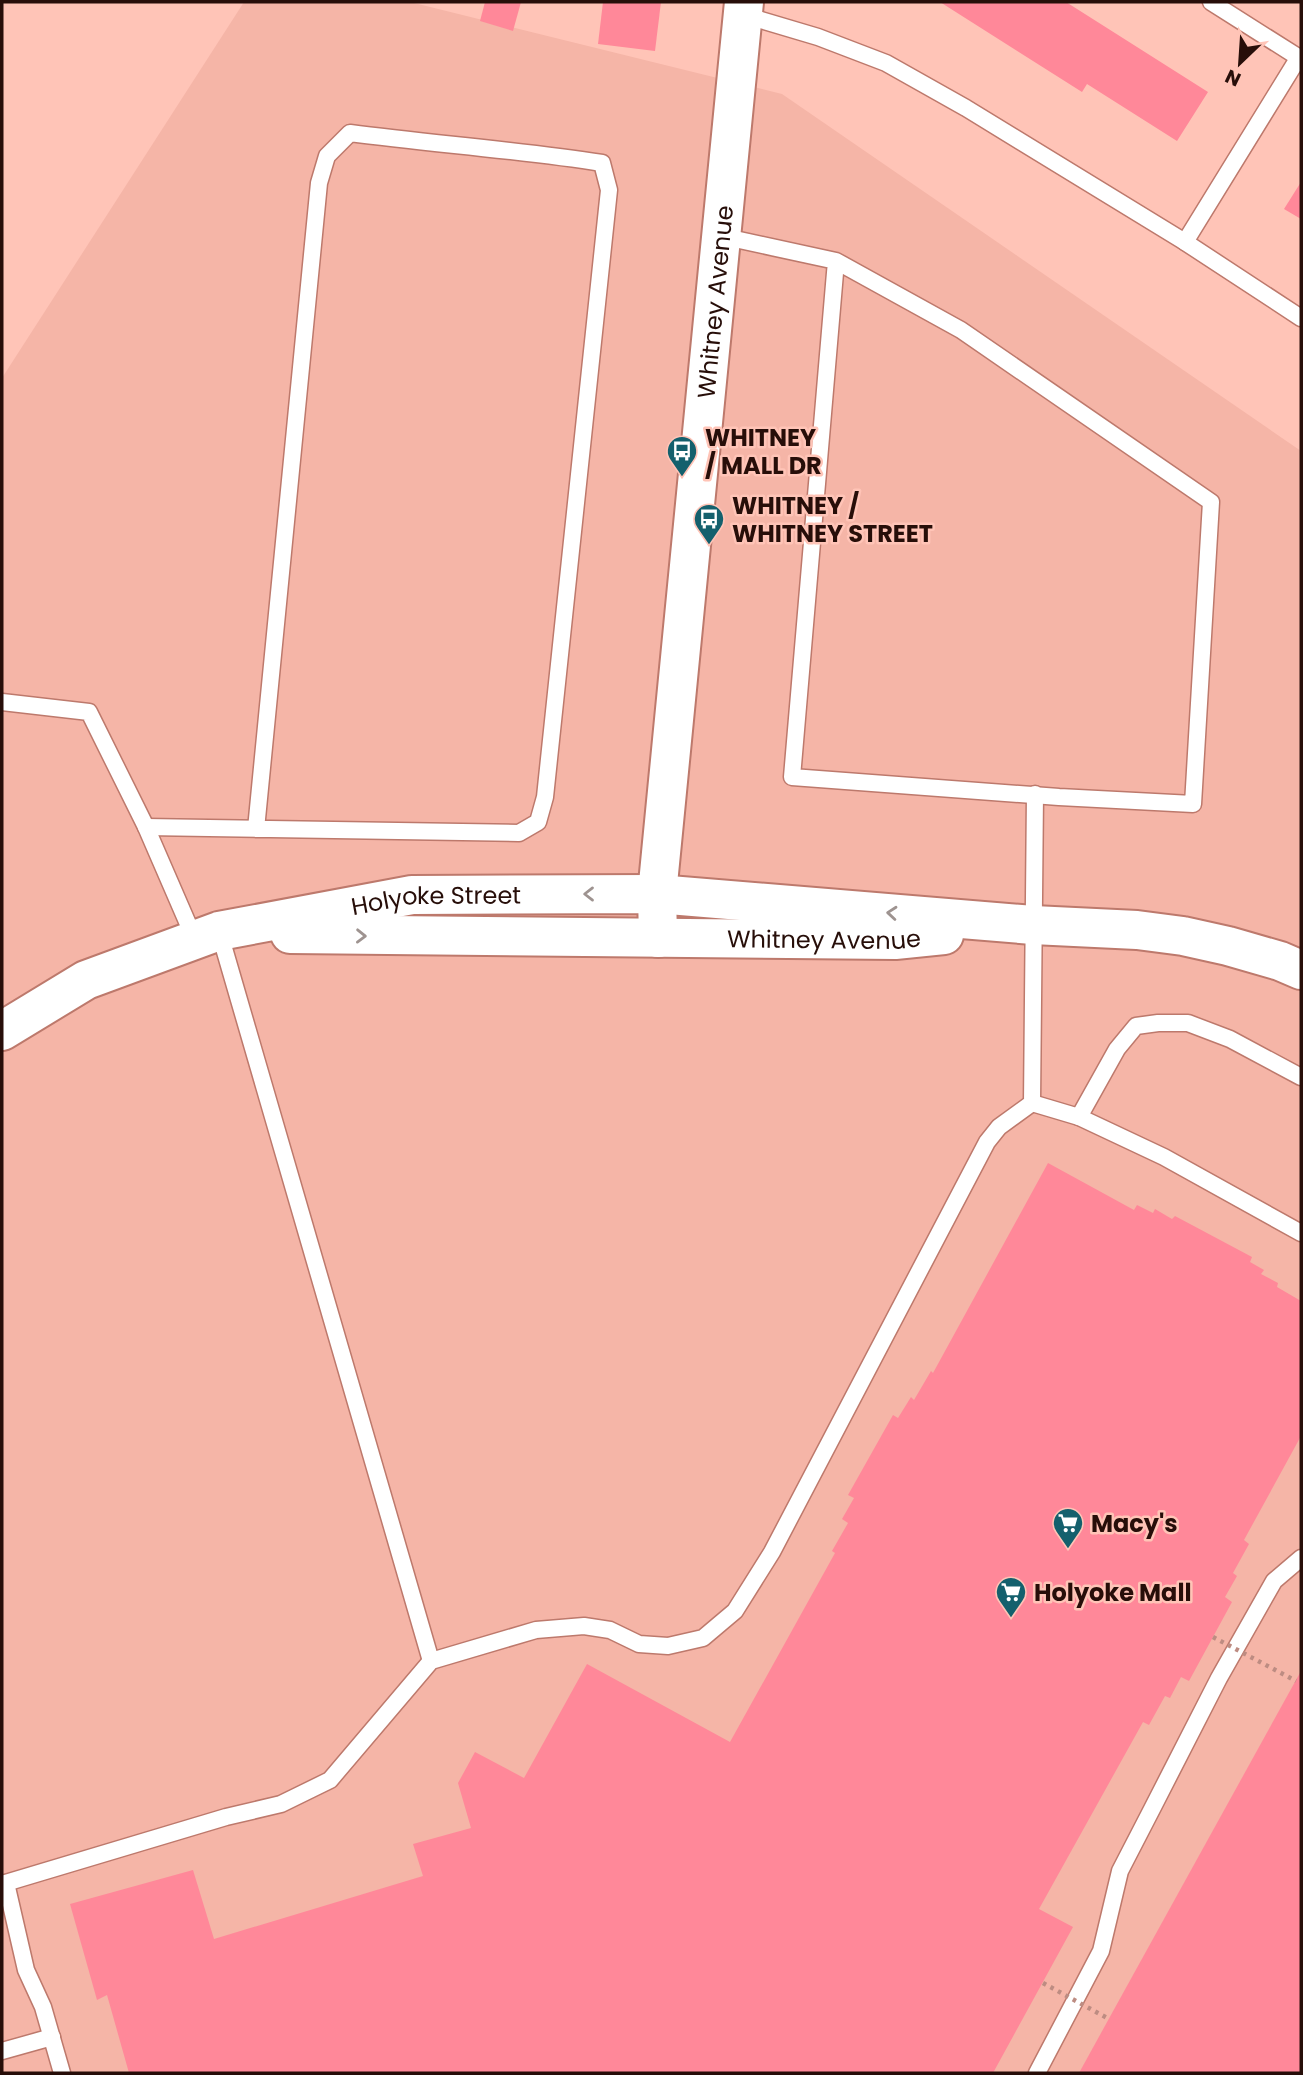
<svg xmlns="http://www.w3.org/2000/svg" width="1303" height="2075" font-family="Poppins,sans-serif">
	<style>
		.built { fill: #f5b5a7 }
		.building { fill: #f89 }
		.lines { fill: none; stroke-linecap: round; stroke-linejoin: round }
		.lane-casing { stroke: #bd796c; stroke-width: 19 }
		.secondary-casing { stroke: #bd796c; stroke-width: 42 }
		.lane { stroke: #fff; stroke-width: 16 }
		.secondary { stroke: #fff; stroke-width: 38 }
		.path-bridge { stroke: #bd8c82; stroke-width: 4.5; stroke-dasharray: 3.5 5; stroke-linecap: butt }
		.oneway { stroke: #9e9390 }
		.labels { text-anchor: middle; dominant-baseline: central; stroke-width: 5; stroke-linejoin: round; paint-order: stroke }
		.street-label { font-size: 24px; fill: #270e09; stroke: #ffc4b7 }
		.poi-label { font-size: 24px; font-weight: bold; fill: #270e09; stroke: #ffc4b7; text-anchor: start }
	</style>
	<rect width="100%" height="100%" fill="#ffc4b7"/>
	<polygon class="built" points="244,2 410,2 782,94 1301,451 1301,2073 2,2073 2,378"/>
	<g class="building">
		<polygon points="485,2 521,2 513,31 480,21"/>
		<polygon points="603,2 661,2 655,51 598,44"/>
		<polygon points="940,2 1066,2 1208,92 1177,141 1087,84 1082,92"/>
		<polygon points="1301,182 1301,219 1284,209"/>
		<polygon points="1048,1163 1134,1210 1137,1205 1153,1213 1155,1209 1172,1219 1175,1216 1252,1257 1250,1262 1264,1270 1261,1274 1278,1283 1277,1287 1301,1301 1301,1436 1244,1540 1249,1544 1233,1573 1237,1576 1225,1597 1232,1602 1189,1681 1181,1677 1170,1698 1165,1696 1149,1725 1143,1722 1039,1909 1073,1927 993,2073 129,2073 107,1995 97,2000 70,1904 193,1870 214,1939 423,1876 413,1844 471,1828 458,1783 475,1752 524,1778 587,1664 730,1742 835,1553 832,1551 848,1523 842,1519 854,1498 848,1495 893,1415 898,1418 911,1397 914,1400 931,1371 933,1373"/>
		<polygon points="1301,1671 1301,2073 1079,2073 1117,2004"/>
	</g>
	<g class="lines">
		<g class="lane-casing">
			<g id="lane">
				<polyline points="1211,2 1301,59"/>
				<polyline points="744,15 818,37 886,63 966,108 1185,242 1301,318"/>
				<polyline points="721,236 836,261 792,777 1059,797 1193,804 1211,502 961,330 836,261"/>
				<polyline points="1185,242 1299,57"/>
				<polyline points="2,702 89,712 146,827 195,940"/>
				<path d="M146 827 519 833 538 822 545 797 609 190 602 163C519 150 434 144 350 133L327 156 319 183 256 829"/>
				<polyline points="219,931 431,1661"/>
				<polyline points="1301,1077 1230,1039 1188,1023 1158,1023 1136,1026 1117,1049 1079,1117 1164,1157 1301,1233"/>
				<polyline points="1032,1103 1079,1117"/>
				<polyline points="6,1883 26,1970 43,2007 62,2073"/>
				<polyline points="2,1884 226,1817 281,1804 330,1780 431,1661 536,1630 584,1626 610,1630 639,1644 668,1646 703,1638 735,1611 772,1552 987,1142 999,1127 1032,1103 1035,794"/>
				<polyline points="2,2051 52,2037"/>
				<polyline points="1037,2073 1101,1951 1120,1871 1152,1809 1219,1678 1274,1581 1301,1558"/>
			</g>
		</g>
		<g class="secondary-casing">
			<g id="secondary">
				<path id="s1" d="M290 934 895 940 944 935"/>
				<path id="s2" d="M658 938 657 894 744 2"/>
				<path id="s3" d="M2 1031 86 980 219 931 412 895 657 894 1033 925 1137 930 1183 936 1228 946 1280 961 1301 970"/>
			</g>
		</g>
		<use href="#lane" class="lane"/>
		<use href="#secondary" class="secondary"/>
		<g class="path-bridge">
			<polyline points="1213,1637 1296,1681"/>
			<polyline points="1043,1983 1109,2019"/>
		</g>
	</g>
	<defs><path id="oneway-chevron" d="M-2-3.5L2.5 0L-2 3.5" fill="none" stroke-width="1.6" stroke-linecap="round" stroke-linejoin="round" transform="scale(1.75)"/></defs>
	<g class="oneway">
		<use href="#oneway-chevron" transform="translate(589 894) rotate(180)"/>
		<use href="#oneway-chevron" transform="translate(892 913) rotate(-175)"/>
		<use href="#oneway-chevron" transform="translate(361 936) rotate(1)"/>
	</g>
	<defs>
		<g id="bus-pin" transform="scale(1.575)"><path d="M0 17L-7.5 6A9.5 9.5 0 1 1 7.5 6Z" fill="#14606d" stroke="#ffc4b7"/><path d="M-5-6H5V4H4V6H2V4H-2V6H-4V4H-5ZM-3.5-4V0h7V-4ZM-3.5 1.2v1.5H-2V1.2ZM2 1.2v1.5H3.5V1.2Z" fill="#fff"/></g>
		<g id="supermarket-pin" transform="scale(1.575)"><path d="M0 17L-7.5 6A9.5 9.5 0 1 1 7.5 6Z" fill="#14606d" stroke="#ffc4b7"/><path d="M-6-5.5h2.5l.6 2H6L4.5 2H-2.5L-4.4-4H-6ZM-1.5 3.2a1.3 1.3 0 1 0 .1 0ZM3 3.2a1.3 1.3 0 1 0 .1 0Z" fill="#fff"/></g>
	</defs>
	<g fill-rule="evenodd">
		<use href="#bus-pin" x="682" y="451"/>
		<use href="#bus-pin" x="709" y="519"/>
		<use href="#supermarket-pin" x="1068" y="1523"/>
		<use href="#supermarket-pin" x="1011" y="1592"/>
	</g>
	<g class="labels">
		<g class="street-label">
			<text stroke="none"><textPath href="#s2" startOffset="639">Whitney Avenue</textPath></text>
			<text stroke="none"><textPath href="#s3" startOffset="460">Holyoke Street</textPath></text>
			<text stroke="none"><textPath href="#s1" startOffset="534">Whitney Avenue</textPath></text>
		</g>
		<g class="poi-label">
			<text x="705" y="437">WHITNEY<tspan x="705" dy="28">/ MALL DR</tspan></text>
			<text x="732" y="505">WHITNEY /<tspan x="732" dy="28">WHITNEY STREET</tspan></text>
			<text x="1091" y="1523">Macy's</text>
			<text x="1034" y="1592">Holyoke Mall</text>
		</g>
	</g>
	<rect width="1303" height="2075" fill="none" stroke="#270e09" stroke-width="7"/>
	<g transform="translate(1240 63) rotate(205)" stroke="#ffc4b7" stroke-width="5" paint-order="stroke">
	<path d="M0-5L12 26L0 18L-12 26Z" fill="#270e09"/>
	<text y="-10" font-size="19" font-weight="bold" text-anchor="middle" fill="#270e09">N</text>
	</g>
</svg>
